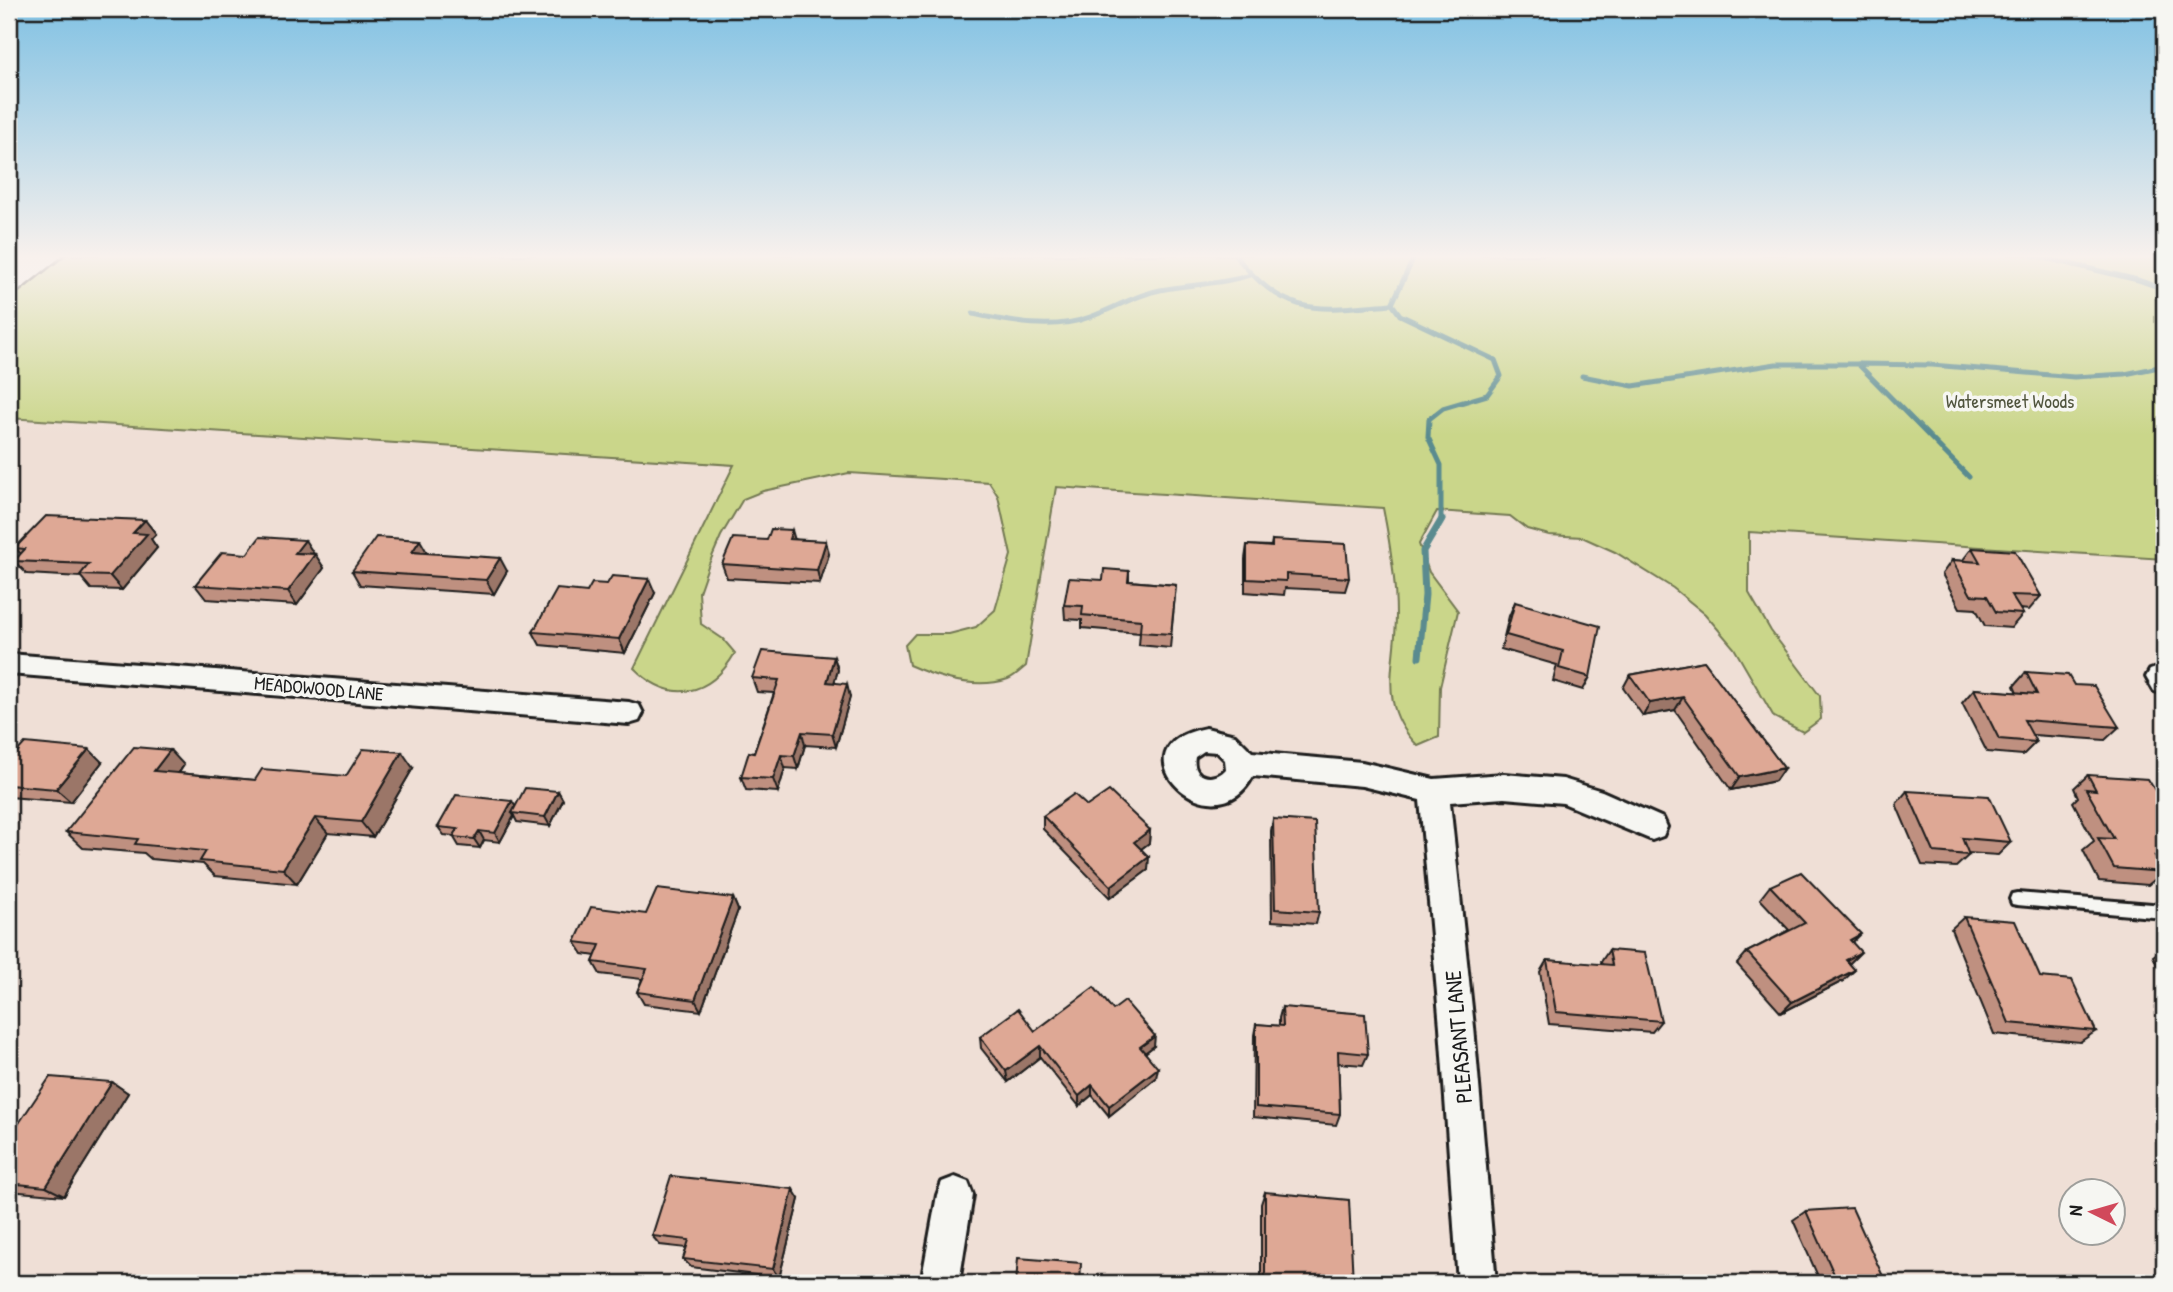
<svg xmlns="http://www.w3.org/2000/svg" width="2173" height="1292" font-family="'Patrick Hand',sans-serif">
	<style>
		.green { fill: #cad68a; stroke: #737953; stroke-width: 2 }
		.lines { fill: none; stroke-linecap: round; stroke-linejoin: round }
		.stream-far1 { stroke: #5a8b8f; stroke-width: 5 }
		.stream { stroke: #5a8b8f; stroke-width: 7 }
		.service-casing { stroke: #1c1c1c; stroke-width: 6 }
		.minor-casing { stroke: #1c1c1c; stroke-width: 6 }
		.tertiary-casing { stroke: #1c1c1c; stroke-width: 5 }
		.service { fill: #f6f6f2; fill-rule: evenodd }
		.minor { fill: #f6f6f2; fill-rule: evenodd }
		.tertiary { fill: #f6f6f2; fill-rule: evenodd }
		.wall { fill: #bf9080; stroke: #1c1c1c; stroke-width: 2 }
		.shaded-wall { fill: #9b7668; stroke: #1c1c1c; stroke-width: 2 }
		.building { fill: #dea895; stroke: #1c1c1c; stroke-width: 2 }
		.labels { text-anchor: middle; dominant-baseline: central; stroke-width: 7; stroke-linejoin: round; paint-order: stroke }
		.park-label { font-size: 19px; fill: #50543d; stroke: #f6f6f2 }
		.street-label { font-size: 19px; fill: #1c1c1c; stroke: #f6f6f2 }
		.near-street-label { font-size: 23px; fill: #1c1c1c; stroke: #f6f6f2 }
	</style>
	<rect width="100%" height="100%" fill="#efdfd6"/>
	<filter id="ink" filterUnits="userSpaceOnUse"><feTurbulence type="fractalNoise" baseFrequency=".0143" numOctaves="2"/><feDisplacementMap in="SourceGraphic" scale="14" xChannelSelector="R" yChannelSelector="G"/><feConvolveMatrix kernelMatrix="1 2 1 2 8 2 1 2 1" color-interpolation-filters="sRGB"/></filter>
	<g filter="url(#ink)">
		<path class="green" d="M63 255H2164V559L1749 532V593L1771 631 1820 696 1821 719 1803 732 1774 717 1734 648 1705 614 1673 588 1615 552 1582 537 1549 535 1527 529 1510 516 1437 511 1419 544 1429 572 1458 611 1440 687 1439 737 1418 746C1376 704 1396 666 1396 615 1396 578 1390 543 1383 508L1056 487 1026 666C1020 671 1014 677 1008 679 976 690 938 678 909 665L905 645 915 634H949L976 627 995 610 1011 555 998 496 989 482 849 473 763 491 743 499 721 536 708 566 699 592 701 624 723 639 735 653C710 696 671 705 634 668L734 465 9 418V295Z"/>
		<g class="lines">
			<g class="stream-far1">
				<path d="M1235 255C1287 319 1317 310 1392 304"/>
				<polyline points="1415,255 1392,304 1400,315 1495,360 1501,376 1487,395 1443,408 1429,419 1428,437 1441,465 1441,520"/>
				<polyline points="2032,255 2138,280 2164,289"/>
				<path d="M973 314C1011 322 1052 331 1090 317 1113 309 1135 295 1160 290 1190 284 1220 285 1250 275"/>
				<polyline points="1582,376 1633,386 1776,364 1858,364"/>
				<polyline points="1969,477 1858,364 1932,365 2074,377 2125,374 2164,366"/>
			</g>
			<polyline class="stream" points="1419,657 1425,595 1423,551 1442,519"/>
			<g class="service-casing">
				<polygon id="service" points="2017,893 2164,905 2164,918 2017,905 2012,904 2010,899 2012,894"/>
			</g>
			<g class="minor-casing">
				<g id="minor">
					<polygon points="9,255 40,257 49,263 40,269 9,266"/>
					<polygon points="9,654 629,702 639,705 643,713 639,721 629,724 9,674"/>
					<polygon points="2159,667 2164,668 2164,694 2154,691 2146,677 2150,670"/>
					<path d="M1206 728 1235 735 1252 752 1362 762 1434 779 1504 774 1563 779 1602 791 1663 818 1667 827 1663 836 1652 840 1563 803 1504 798 1450 802 1474 1027 1496 1283H1458L1440 1027 1420 800 1362 786 1253 776C1214 850 1106 747 1206 728ZM1204 751 1217 752 1225 760 1226 769C1214 783 1191 778 1195 757Z"/>
					<polygon points="955,1177 968,1182 973,1195 959,1283 921,1283 937,1195 942,1182"/>
				</g>
			</g>
			<g class="tertiary-casing">
				<polygon id="tertiary" points="36,255 63,255 18,291 9,293 9,275"/>
			</g>
			<use href="#service" class="service"/>
			<use href="#minor" class="minor"/>
			<use href="#tertiary" class="tertiary"/>
		</g>
		<g class="wall">
			<polygon points="145,520 156,534 151,539 157,548 122,590 91,589 81,577 27,574 14,561 21,554 15,548"/>
			<polygon points="795,539 829,554 820,583 727,578 722,564 767,540"/>
			<polygon points="1272,540 1349,578 1345,591 1285,588 1284,595 1245,592 1245,559 1247,545 1271,546"/>
			<polygon points="1972,548 2041,596 2029,610 2020,609 2023,614 2011,628 1985,626 1976,609 1960,608 1942,574 1952,560 1962,561"/>
			<polygon points="427,553 507,571 494,594 360,585 352,571"/>
			<polygon points="247,554 314,554 324,568 297,605 206,599 195,585"/>
			<polygon points="1129,571 1129,581 1176,585 1170,648 1139,645 1140,633 1082,628 1082,620 1065,619 1064,605 1103,580"/>
			<polygon points="607,584 655,593 625,653 540,645 533,632 587,592"/>
			<polygon points="1515,602 1590,677 1583,690 1553,681 1557,665 1501,649 1509,616"/>
			<polygon points="834,657 838,670 834,683 850,697 836,747 805,745 798,769 785,768 778,792 746,790 741,777 754,753 774,693 757,692 752,678"/>
			<polygon points="1704,661 1784,768 1775,781 1731,790 1675,710 1643,716 1623,688 1630,675"/>
			<polygon points="2026,672 2074,685 2119,727 2105,740 2032,735 2036,742 2023,755 1987,752 1962,703 1974,689 2017,693 2014,686"/>
			<polygon points="9,753 102,762 71,802 9,797"/>
			<polygon points="184,765 179,773 255,780 346,776 413,768 373,837 328,833 297,884 215,876 203,864 151,859 144,853 83,848 66,832"/>
			<polygon points="2088,775 2164,805 2164,872 2148,885 2099,881 2083,850 2094,841 2073,802 2078,797 2074,788"/>
			<polygon points="558,791 563,800 550,826 517,822 514,816 500,842 484,840 480,848 459,846 453,836 444,835 438,827 516,806"/>
			<polygon points="1907,791 2011,842 1998,855 1968,853 1969,855 1956,867 1922,865 1896,804"/>
			<polygon points="1087,806 1150,830 1149,843 1141,849 1148,870 1110,898 1043,829 1043,816"/>
			<polygon points="1273,819 1319,912 1316,924 1272,921 1271,831"/>
			<polygon points="1770,886 1852,943 1843,981 1781,1013 1737,964 1747,952 1789,930 1760,899"/>
			<polygon points="733,898 738,910 701,1011 644,1004 637,992 642,979 600,974 593,962 596,956 583,954 575,942 646,914"/>
			<polygon points="1964,917 2040,977 2096,1031 2080,1042 1994,1034 1951,929"/>
			<polygon points="2164,948 2164,979 2153,956"/>
			<polygon points="1609,950 1661,1021 1652,1032 1549,1024 1540,972 1547,960 1602,965 1601,962"/>
			<polygon points="1282,1007 1368,1054 1363,1065 1338,1063 1340,1114 1336,1125 1253,1117 1254,1035 1256,1024 1279,1026 1279,1018"/>
			<polygon points="1113,1010 1154,1046 1145,1053 1156,1078 1109,1116 1092,1095 1079,1106 1040,1057 1008,1082 981,1048 980,1037 1035,1031"/>
			<polygon points="112,1082 128,1093 64,1196 9,1191 9,1138"/>
			<polygon points="1265,1192 1353,1283 1261,1283 1261,1204"/>
			<polygon points="799,1199 779,1278 691,1267 683,1259 687,1248 660,1245 652,1236"/>
			<polygon points="1806,1211 1886,1283 1821,1283 1793,1220"/>
		</g>
		<g class="shaded-wall">
			<polygon points="145,520 156,534 151,539 157,548 122,590 110,576 133,533"/>
			<polygon points="792,530 796,544 789,539"/>
			<polygon points="305,540 314,554 295,553"/>
			<polygon points="420,540 428,554 412,552"/>
			<polygon points="826,541 829,554 820,583 817,570"/>
			<polygon points="315,554 324,568 297,605 288,591"/>
			<polygon points="500,558 507,571 494,594 486,580"/>
			<polygon points="649,579 655,593 625,653 619,639"/>
			<polygon points="834,657 838,670 830,696 827,682"/>
			<polygon points="847,684 850,697 836,747 832,734"/>
			<polygon points="1683,697 1675,710 1643,716 1650,703"/>
			<polygon points="802,732 805,745 798,769 794,756"/>
			<polygon points="89,749 102,762 71,802 56,789"/>
			<polygon points="170,750 184,765 169,786 154,771"/>
			<polygon points="402,752 413,768 373,837 361,822"/>
			<polygon points="781,755 785,768 778,792 773,779"/>
			<polygon points="1784,768 1775,781 1731,790 1740,777"/>
			<polygon points="558,791 563,800 550,826 545,817"/>
			<polygon points="512,801 517,809 512,813 514,816 500,842 495,833"/>
			<polygon points="315,818 328,833 297,884 283,869"/>
			<polygon points="1150,830 1149,843 1133,855 1134,842"/>
			<polygon points="479,831 484,840 480,848 474,839"/>
			<polygon points="1149,857 1148,870 1110,898 1111,886"/>
			<polygon points="733,898 738,910 701,1011 695,1000"/>
			<polygon points="1861,934 1849,946 1850,940"/>
			<polygon points="1861,952 1849,964 1846,960"/>
			<polygon points="1855,970 1843,981 1781,1013 1792,1002"/>
			<polygon points="1155,1036 1154,1046 1139,1057 1140,1047"/>
			<polygon points="1040,1046 1040,1057 1008,1082 1006,1071"/>
			<polygon points="1158,1068 1156,1078 1109,1116 1109,1106"/>
			<polygon points="112,1082 128,1093 64,1196 46,1187"/>
			<polygon points="1092,1085 1092,1095 1079,1106 1079,1096"/>
			<polygon points="793,1189 799,1199 779,1278 773,1269"/>
			<polygon points="9,1243 13,1245 9,1252"/>
		</g>
		<g class="building">
			<polygon points="46,516 145,520 133,533 147,534 110,576 80,575 89,564 14,561 25,549 15,548"/>
			<polygon points="771,529 792,530 789,539 826,541 817,570 722,564 733,538 767,540"/>
			<polygon points="260,537 305,540 295,553 315,554 288,591 195,585 222,552 247,554"/>
			<polygon points="376,537 420,540 412,552 500,558 486,580 352,571"/>
			<polygon points="1272,540 1346,544 1349,578 1286,574 1286,581 1247,579 1247,545 1272,547"/>
			<polygon points="1972,548 2015,551 2041,596 2011,595 2023,614 1996,612 1987,596 1971,595 1952,560 1980,562"/>
			<polygon points="1104,569 1129,571 1128,581 1176,585 1171,634 1140,632 1141,620 1082,615 1083,606 1064,605 1069,578 1103,580"/>
			<polygon points="612,576 649,579 619,639 533,632 557,589 587,592 592,583 607,584"/>
			<polygon points="1515,602 1600,626 1590,677 1559,668 1563,651 1506,635"/>
			<polygon points="762,651 834,657 827,682 847,684 832,734 802,732 794,756 781,755 773,779 741,777 749,752 754,753 779,680 752,678"/>
			<polygon points="1704,661 1784,768 1740,777 1683,697 1650,703 1630,675"/>
			<polygon points="2026,672 2068,675 2074,685 2094,686 2119,727 2024,720 2036,742 1999,739 1974,689 2037,694"/>
			<polygon points="25,743 89,749 56,789 9,785 9,753 16,753"/>
			<polygon points="134,747 170,750 154,771 255,780 262,769 346,776 363,749 402,752 361,822 315,818 283,869 200,861 206,851 135,844 138,839 66,832"/>
			<polygon points="2088,775 2148,779 2164,805 2164,857 2155,856 2164,872 2114,868 2098,838 2114,839 2086,789 2096,790"/>
			<polygon points="525,788 558,791 545,817 512,813"/>
			<polygon points="1109,791 1150,830 1134,842 1149,857 1111,886 1043,816 1074,794 1087,806"/>
			<polygon points="1907,791 1989,796 2011,842 1962,838 1969,855 1934,852"/>
			<polygon points="456,795 512,801 495,833 479,831 474,839 453,837 458,829 438,827"/>
			<polygon points="1273,819 1315,822 1319,912 1275,909"/>
			<polygon points="1801,872 1861,934 1850,940 1861,952 1846,960 1855,970 1792,1002 1747,952 1805,923 1770,886"/>
			<polygon points="657,889 733,898 695,1000 637,992 647,969 593,962 600,945 575,942 591,907 646,914"/>
			<polygon points="1964,917 2015,921 2040,977 2072,980 2096,1031 2009,1023"/>
			<polygon points="1609,950 1645,953 1661,1021 1556,1012 1547,960 1612,965"/>
			<polygon points="1094,987 1113,1010 1125,1001 1155,1036 1140,1047 1158,1068 1109,1106 1092,1085 1079,1096 1040,1046 1006,1071 980,1037 1018,1009 1035,1031"/>
			<polygon points="1282,1007 1365,1014 1368,1054 1338,1051 1340,1114 1256,1107 1256,1024 1283,1026"/>
			<polygon points="50,1077 112,1082 46,1187 9,1183 9,1138"/>
			<polygon points="671,1176 793,1189 773,1269 683,1259 689,1240 652,1236"/>
			<polygon points="1265,1192 1349,1200 1353,1283 1265,1283"/>
			<polygon points="1852,1208 1886,1283 1838,1283 1806,1211"/>
			<polygon points="1018,1258 1081,1263 1080,1283 1016,1283"/>
		</g>
	</g>
	<linearGradient id="sky" x2="0" y2="1"><stop stop-color="#80c1e3"/><stop offset="0.59" stop-color="#f8f1ed"/><stop offset="1" stop-color="#f8f1ed" stop-opacity="0"/></linearGradient>
	<rect width="2173" height="435" fill="url(#sky)"/>
	<g class="labels">
		<g class="park-label">
			<text x="2010" y="401">Watersmeet Woods</text>
		</g>
		<g class="street-label">
			<text transform="translate(319 688) rotate(5)">MEADOWOOD LANE</text>
		</g>
		<g class="near-street-label">
			<text transform="translate(1458 1037) rotate(-95)">PLEASANT LANE</text>
		</g>
	</g>
	<rect width="2173" height="1292" fill="none" stroke="#f6f6f2" stroke-width="35"/>
	<rect x="18" y="18" width="2138" height="1257" fill="none" stroke="#1c1c1c" stroke-width="2.5" filter="url(#ink)"/>
	<g transform="translate(2092 1212) rotate(275)"><circle r="33" fill="#f6f6f2" stroke="#9f9f9c" stroke-width="2"/>
	<path d="M0-5L12 26L0 18L-12 26Z" fill="#d1495b"/>
	<text y="-10" font-size="19" font-weight="bold" text-anchor="middle" fill="#1c1c1c">N</text>
	</g>
</svg>
